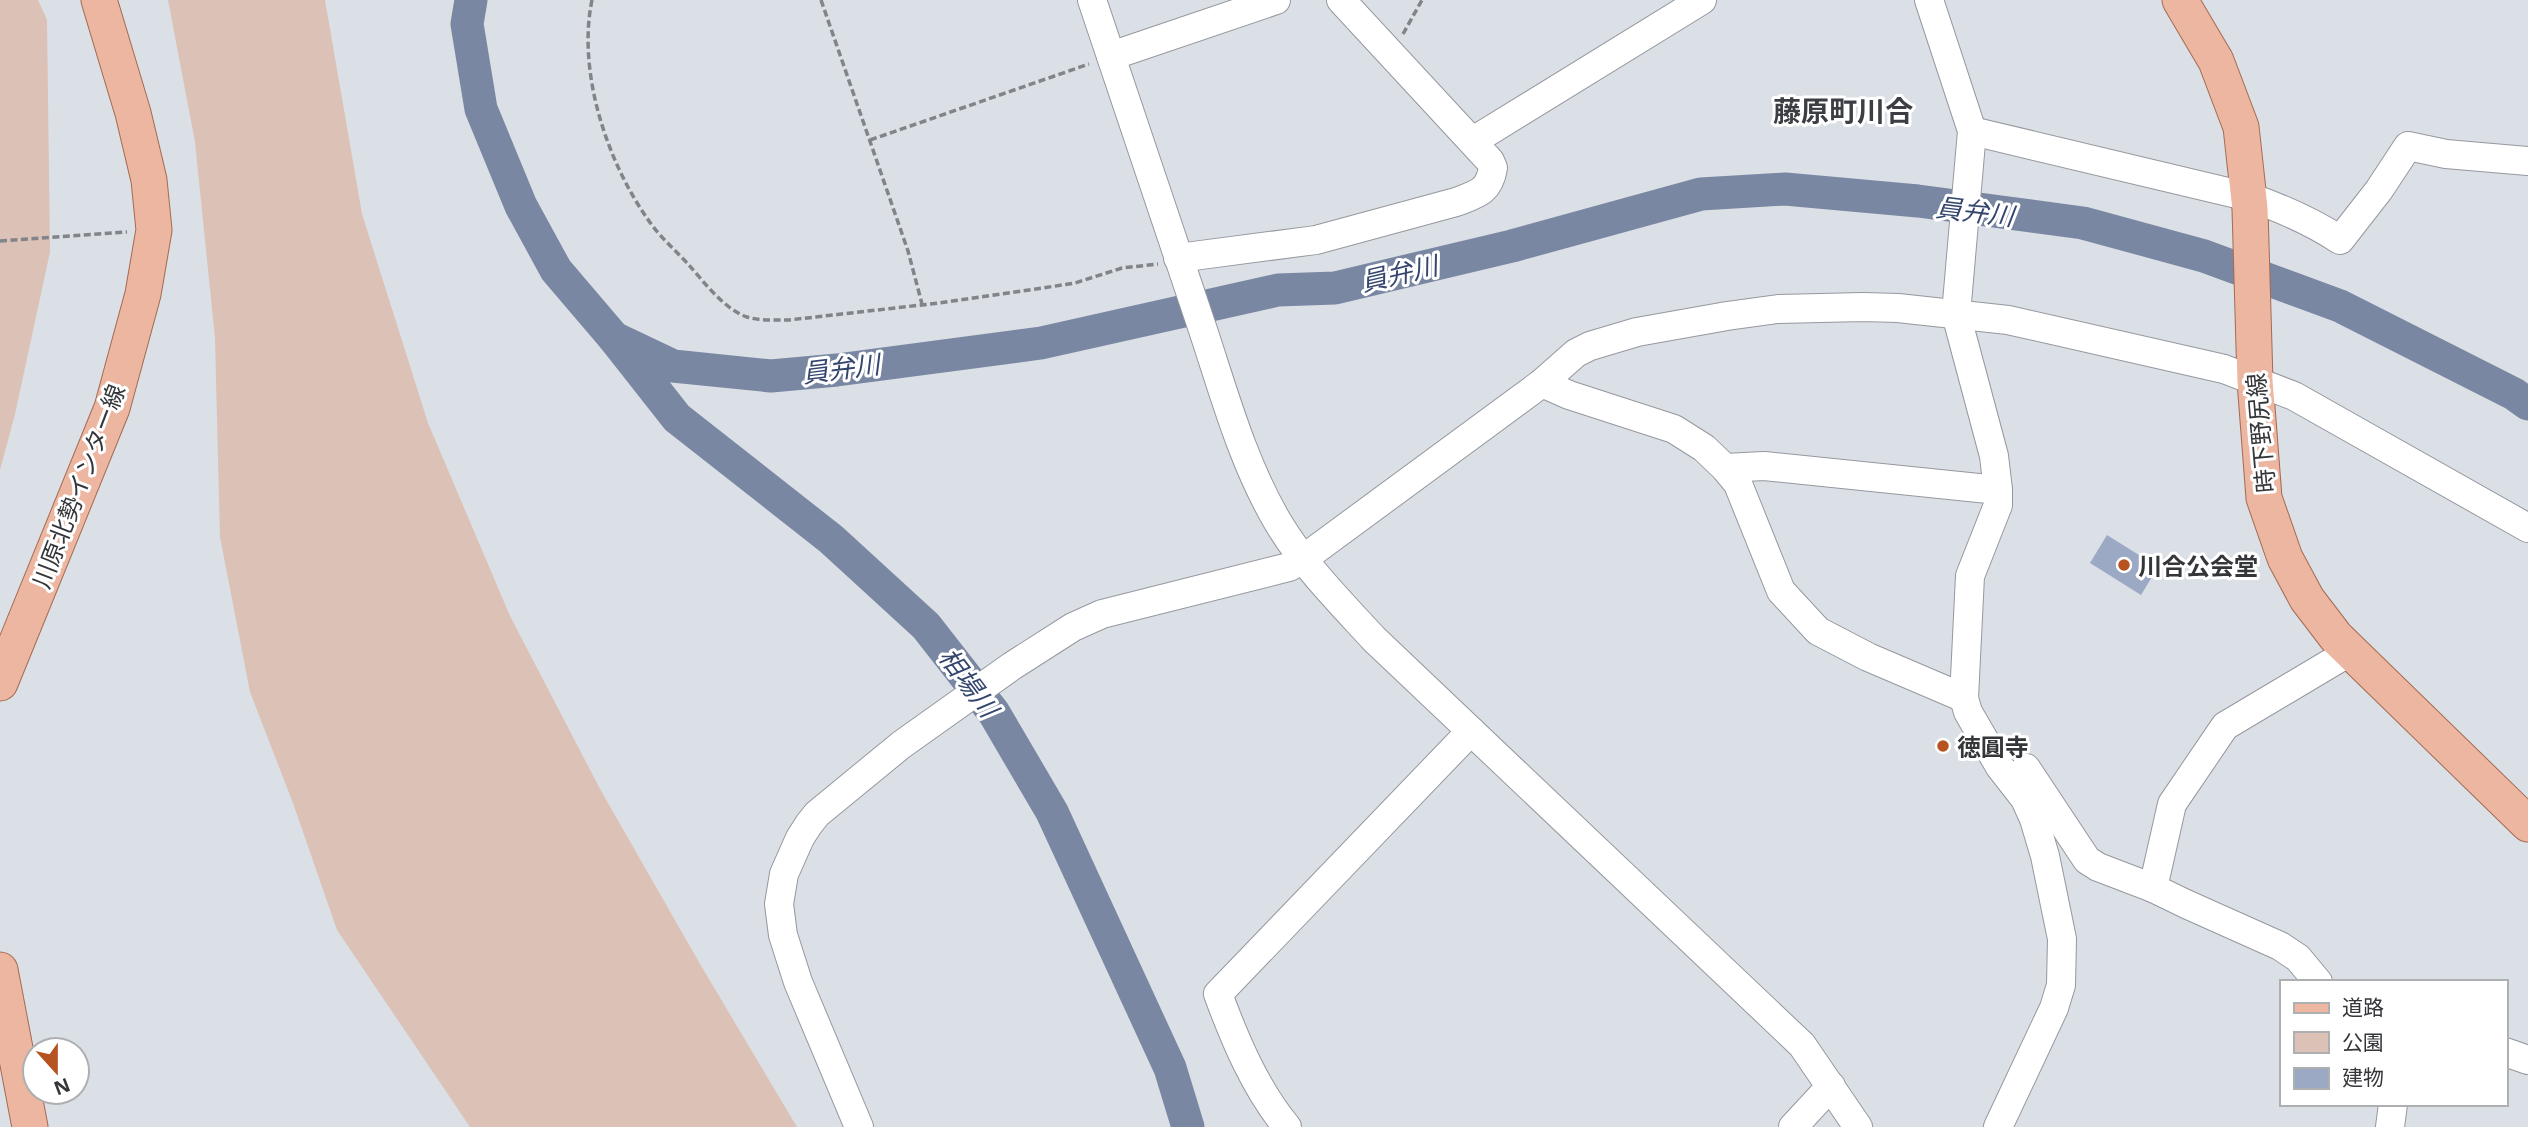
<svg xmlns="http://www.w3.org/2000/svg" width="2528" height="1127" font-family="'Open Sans','Noto Sans JP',sans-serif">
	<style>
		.green { fill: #dcc1b6 }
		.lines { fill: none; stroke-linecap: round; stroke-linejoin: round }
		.river { stroke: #7a87a2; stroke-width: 33 }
		.building { fill: #9ca9c5 }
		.minor-casing { stroke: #95989e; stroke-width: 30 }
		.major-casing { stroke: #a46a52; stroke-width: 37 }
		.path { stroke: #818489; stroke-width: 3.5; stroke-dasharray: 7 3.5; stroke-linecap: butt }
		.minor { stroke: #fff; stroke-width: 28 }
		.major { stroke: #ecb6a0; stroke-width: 35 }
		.poi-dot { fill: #b75221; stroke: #fff; stroke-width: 2.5 }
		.labels { text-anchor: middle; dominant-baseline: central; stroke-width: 6; stroke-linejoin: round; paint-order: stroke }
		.street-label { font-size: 24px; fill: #353639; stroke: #fff }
		.poi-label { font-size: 24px; font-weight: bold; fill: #353639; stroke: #fff; text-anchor: start }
		.water-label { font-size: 26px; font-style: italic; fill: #34456e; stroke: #fff }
		.quarter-label { font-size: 28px; font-weight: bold; fill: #3c3e44; stroke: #fff }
	</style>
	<rect width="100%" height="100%" fill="#dbdfe6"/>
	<g class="green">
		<polygon points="0,0 38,0 47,20 50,252 15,414 0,470"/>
		<polygon points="168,0 325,0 362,214 428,423 510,616 600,789 700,964 797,1127 470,1127 337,930 293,803 250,692 220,537 215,338 195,142"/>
	</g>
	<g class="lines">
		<g class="river">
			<polyline points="471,0 467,24 481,109 521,206 556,270 614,338 677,418 831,539 926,626 994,713 1052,812 1170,1068 1188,1127"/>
			<polyline points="614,338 673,366 771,376 837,370 1041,343 1278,290 1335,288 1512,246 1701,194 1785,189 1918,201 2083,223 2204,256 2340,306 2514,394 2528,404"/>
		</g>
	</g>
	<polygon class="building" points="2107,535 2158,567 2141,595 2090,563"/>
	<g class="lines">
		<g class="minor-casing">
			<g id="minor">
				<path d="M1092 0C1129 109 1165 218 1202 327 1224 393 1243 464 1279 524 1305 567 1340 602 1374 639L1802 1045 1858 1127"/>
				<polyline points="1929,0 1972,131 1956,314 1994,456 1998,490 1998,505 1970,576 1964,698 1968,712 2000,767 2025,799 2034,819 2045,856 2062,939 2061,985 2054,1008 1998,1127"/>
				<polyline points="1111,56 1276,0"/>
				<path d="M1972 131 2249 197C2281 208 2311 221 2340 240L2379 190 2408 146 2446 154 2528 161"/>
				<polyline points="1473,141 1702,0"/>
				<path d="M1178 258 1316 240 1456 202C1477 194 1489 192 1493 168L1490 161 1341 0"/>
				<polyline points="1542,383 1569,395 1674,429 1704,448 1725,468 1738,484 1781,591 1818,631 1868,657 1964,698"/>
				<polyline points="1725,468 1764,466 1998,490"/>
				<polyline points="2026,768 2087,860 2098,867 2153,888 2186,904 2280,946 2298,958 2318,982"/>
				<polyline points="2153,888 2172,804 2225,726 2351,651"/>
				<polyline points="2505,1052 2528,1060"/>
				<polyline points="859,1127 798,982 783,935 779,904 784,874 800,838 809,824 817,814 901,745 1012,666 1073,627 1102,614 1289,567 1303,559 1542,383 1576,353 1590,346 1637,332 1727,316 1778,309 1863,307 1898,308 2008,320 2224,369 2294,396 2528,528"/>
				<path d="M1287 1127C1255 1088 1235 1040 1218 994L1471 731"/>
				<polyline points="1793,1127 1831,1086"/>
				<polyline points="2390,1127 2393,1104"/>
			</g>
		</g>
		<g class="major-casing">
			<g id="major">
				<polyline points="2180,0 2216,61 2241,127 2250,209 2255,381 2264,498 2285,558 2307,599 2336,637 2528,824"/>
				<polyline points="0,683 112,408 143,294 154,230 149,180 133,113 99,0"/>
				<polyline points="0,970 30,1127"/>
			</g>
		</g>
		<g class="path">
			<path d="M592 0C577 72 607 162 649 221 660 237 675 250 688 264 704 282 724 309 747 317 760 321 775 320 789 320L939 303 1036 289 1075 283 1122 268 1158 264"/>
			<polyline points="821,0 908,251 922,304"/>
			<polyline points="1403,34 1422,0"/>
			<polyline points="870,140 1089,64"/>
			<polyline points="0,241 127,232"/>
		</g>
		<use href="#minor" class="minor"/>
		<use href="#major" class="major"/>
	</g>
	<g class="poi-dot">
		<circle cx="2124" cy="565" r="7"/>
		<circle cx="1943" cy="746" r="7"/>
	</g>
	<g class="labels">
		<g class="street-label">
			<text transform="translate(2260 433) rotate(-95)">時下野尻線</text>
			<text transform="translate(78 486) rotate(-69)">川原北勢インター線</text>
		</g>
		<g class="poi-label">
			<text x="2138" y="565">川合公会堂</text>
			<text x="1957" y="746">徳圓寺</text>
		</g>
		<g class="water-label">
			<text transform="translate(1975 211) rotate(7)">員弁川</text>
			<text transform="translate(1399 273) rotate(-13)">員弁川</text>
			<text transform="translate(841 368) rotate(-7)">員弁川</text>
			<text transform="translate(969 682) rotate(53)">相場川</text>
		</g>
		<g class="quarter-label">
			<text x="1843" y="110">藤原町川合</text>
		</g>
	</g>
	<rect x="2280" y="980" width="228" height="126" fill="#ffffff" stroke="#aeafb0" stroke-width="2"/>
	<rect x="2294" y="1003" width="35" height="10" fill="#ecb6a0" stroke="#aeafb0" stroke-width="2"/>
	<text x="2342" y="1015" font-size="21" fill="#353639">道路</text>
	<rect x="2294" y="1032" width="35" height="21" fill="#dcc1b6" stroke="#aeafb0" stroke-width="2"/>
	<text x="2342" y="1050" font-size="21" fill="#353639">公園</text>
	<rect x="2294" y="1068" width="35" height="21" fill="#9ca9c5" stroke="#aeafb0" stroke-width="2"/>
	<text x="2342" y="1085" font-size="21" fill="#353639">建物</text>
	<g transform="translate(56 1071) rotate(159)"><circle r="33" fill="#ffffff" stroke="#aeafb0" stroke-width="2"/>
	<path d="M0-5L12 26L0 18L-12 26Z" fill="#b75221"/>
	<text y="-10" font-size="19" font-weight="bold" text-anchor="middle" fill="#353639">N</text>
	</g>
</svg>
